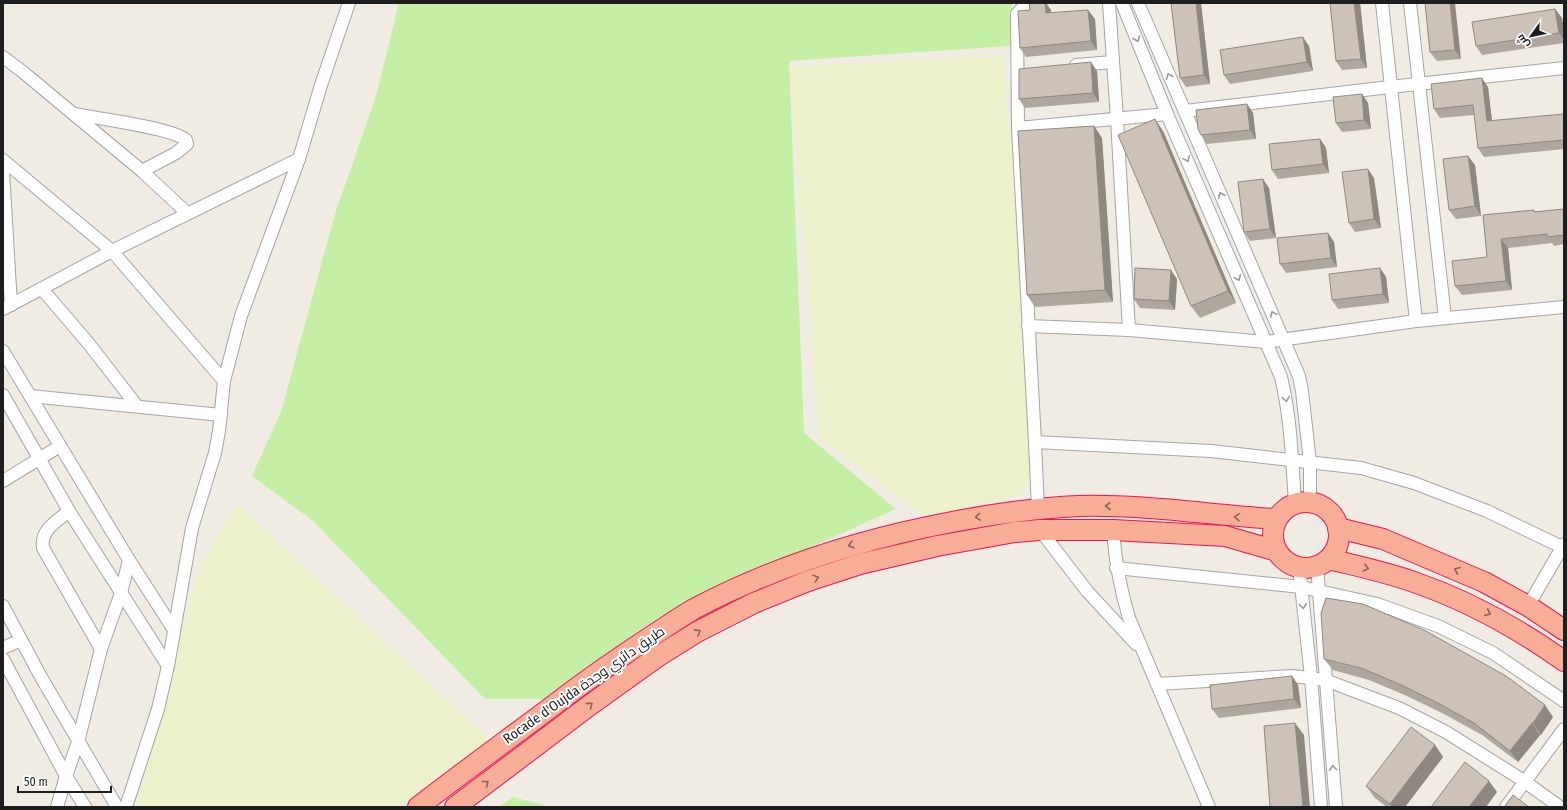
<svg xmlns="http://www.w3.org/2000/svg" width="1567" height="810" font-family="'Fira Sans Condensed',Cairo,sans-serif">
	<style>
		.farmland { fill: #ecf1cc }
		.grass { fill: #c5efa4 }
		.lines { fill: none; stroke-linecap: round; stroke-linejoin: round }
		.minor-casing { stroke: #a5a5a5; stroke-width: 14 }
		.trunk-casing { stroke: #ea1454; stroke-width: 22 }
		.minor { stroke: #fff; stroke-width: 12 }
		.trunk { stroke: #f7ad96; stroke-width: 20 }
		.wall { fill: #afa79e }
		.shaded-wall { fill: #8f8881 }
		.building { fill: #ccc2b8; stroke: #8f8881 }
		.oneway { stroke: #9a9a9a }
		.oneway2 { stroke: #8a665a }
		.labels { text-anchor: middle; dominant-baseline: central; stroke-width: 4; stroke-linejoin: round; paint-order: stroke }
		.street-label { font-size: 14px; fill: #1e1e1e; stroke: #fff }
	</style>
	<rect width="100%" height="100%" fill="#f0ece3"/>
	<g class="farmland">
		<polygon points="1003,55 1035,467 1021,495 960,509 923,516 820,439 789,67"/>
		<polygon points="238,504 490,740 399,807 137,807 199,568"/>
	</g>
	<g class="grass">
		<polygon points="399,3 1012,3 1010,46 789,61 804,433 896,509 820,543 678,609 550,699 485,699 312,520 252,476 281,412 335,214 376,96"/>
		<polygon points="513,797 550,807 499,807"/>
	</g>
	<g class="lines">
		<g class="minor-casing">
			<g id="minor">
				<polyline points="1027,3 1017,14 1018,128 1035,442 1038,509"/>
				<polyline points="1109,3 1117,119 1129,330"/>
				<path d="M1122 3 1167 114 1281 377C1291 418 1292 461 1295 503"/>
				<polyline points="1138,3 1299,376 1302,391 1310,462 1310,502"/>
				<polyline points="1382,3 1416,321"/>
				<polyline points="1410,3 1445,318"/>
				<polyline points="3,57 23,72 142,171 187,213"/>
				<polyline points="1076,65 1113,62"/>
				<polyline points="1185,111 1390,87 1564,68"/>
				<path d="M74 114C95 118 173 128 186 140L187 144 176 153 142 171"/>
				<polyline points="1018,128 1167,114"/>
				<polyline points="3,160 112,251 224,381"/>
				<polyline points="3,171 11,305"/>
				<polyline points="42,289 89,344 137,406"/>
				<polyline points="3,309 112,251 299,159"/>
				<polyline points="1028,326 1129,330 1266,342 1416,321 1564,307"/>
				<polyline points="3,351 129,560 174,630"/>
				<polyline points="3,395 69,511 168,666"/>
				<polyline points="30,396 221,415"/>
				<polyline points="1035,442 1211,451 1361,468 1414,483 1487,511 1564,548"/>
				<polyline points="3,481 60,446"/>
				<path d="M69 511C57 521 40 530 43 548L101 649"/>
				<polyline points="1040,530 1087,591 1136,644"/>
				<path d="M1113 530C1115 560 1120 588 1129 618L1209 807"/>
				<polyline points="1317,566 1336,807"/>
				<polyline points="1299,567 1311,677 1321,807"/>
				<polyline points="1116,568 1301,587 1377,604 1438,626 1493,653 1564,701"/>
				<polyline points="3,606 41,677 117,807"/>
				<polyline points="1528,606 1564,544"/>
				<polyline points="3,648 21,640"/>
				<polyline points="3,659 66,776 85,807"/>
				<polyline points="1157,684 1293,676 1325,680 1399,708 1446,732 1524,781 1560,807"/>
				<polyline points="57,807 66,776 78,742 101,649 121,593 129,560"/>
				<polyline points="126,807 158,709 168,666 192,528 215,453 219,431 224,381 241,316 299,159 321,85 349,3"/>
				<polyline points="1506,807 1564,729"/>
			</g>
		</g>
		<g class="trunk-casing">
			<g id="trunk">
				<circle cx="1306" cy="535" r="33"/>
				<polyline points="1338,528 1383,539 1484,582 1528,606 1564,630"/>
				<path d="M1329 559C1357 566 1386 572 1414 582 1469 601 1516 627 1564 661"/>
				<path d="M418 807C462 773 506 741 550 708 585 681 621 656 658 632 670 624 682 616 694 609 775 566 862 539 952 522 994 514 1036 508 1078 506 1144 504 1210 515 1276 519"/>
				<polyline points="455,807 590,705 657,657 697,632 754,603 808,581 860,564 937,546 1015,532 1040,530 1113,530 1225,536 1277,551"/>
			</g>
		</g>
		<use href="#minor" class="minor"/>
		<use href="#trunk" class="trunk"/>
	</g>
	<g class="wall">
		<polygon points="1171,3 1201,3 1210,84 1186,87 1180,78"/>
		<polygon points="1330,3 1360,3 1367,68 1342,70 1336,61"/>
		<polygon points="1425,3 1461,59 1437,61 1430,52"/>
		<polygon points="1555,9 1562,18 1564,32 1564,43 1482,55 1476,46"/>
		<polygon points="1051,10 1051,13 1095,19 1097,50 1026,57 1020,48"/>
		<polygon points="1309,46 1313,71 1230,84 1224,75"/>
		<polygon points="1097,71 1099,102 1025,108 1019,99"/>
		<polygon points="1488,87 1492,121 1564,114 1564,149 1484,157 1478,148 1474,115 1440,118 1434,109"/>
		<polygon points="1362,94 1368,103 1371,129 1342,132 1336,123"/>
		<polygon points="1247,104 1253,113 1256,139 1207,144 1201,135"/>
		<polygon points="1094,126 1102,138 1113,302 1035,307 1027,295"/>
		<polygon points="1163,131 1236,303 1200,318 1191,306"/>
		<polygon points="1320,139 1326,148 1329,173 1278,179 1272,170"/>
		<polygon points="1475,165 1481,216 1456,219 1449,210"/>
		<polygon points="1374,178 1381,228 1355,232 1349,223"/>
		<polygon points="1269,188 1276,238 1250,241 1244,232"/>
		<polygon points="1564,209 1564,244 1554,246 1552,243 1508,248 1512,290 1462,295 1455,286 1487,257 1483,215 1535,212"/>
		<polygon points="1328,233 1334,242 1337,267 1286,273 1280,264"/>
		<polygon points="1380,268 1386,277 1389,303 1338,309 1332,300"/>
		<polygon points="1177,279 1175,310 1140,308 1134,299"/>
		<polygon points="1324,659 1553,717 1541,735 1540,735 1518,762 1482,735 1444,714 1407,696 1369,680 1333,670"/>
		<polygon points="1292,676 1298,685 1301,708 1219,718 1212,709"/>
		<polygon points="1435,745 1443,757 1405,807 1387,807 1375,798 1366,786"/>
	</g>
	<g class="shaded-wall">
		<polygon points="1045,3 1046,3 1051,10 1052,22 1046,13"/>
		<polygon points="1196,3 1201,3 1210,84 1204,75"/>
		<polygon points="1354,3 1360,3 1367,68 1361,59"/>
		<polygon points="1450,3 1455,3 1461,59 1455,50"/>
		<polygon points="1555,9 1562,18 1564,32 1564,40 1559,33"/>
		<polygon points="1088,10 1095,19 1097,50 1091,41"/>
		<polygon points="1303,37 1309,46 1313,71 1307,62"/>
		<polygon points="1091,62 1097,71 1099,102 1093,93"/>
		<polygon points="1482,78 1488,87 1493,130 1487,121"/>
		<polygon points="1362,94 1368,103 1371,129 1364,120"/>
		<polygon points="1247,104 1253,113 1256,139 1250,130"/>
		<polygon points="1155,119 1163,131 1236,303 1228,291"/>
		<polygon points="1094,126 1102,138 1113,302 1105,290"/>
		<polygon points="1320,139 1326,148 1329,173 1323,164"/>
		<polygon points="1468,156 1475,165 1481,216 1475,206"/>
		<polygon points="1368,169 1374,178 1381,228 1374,219"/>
		<polygon points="1263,179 1269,188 1276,238 1270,229"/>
		<polygon points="1328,233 1334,242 1337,267 1331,258"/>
		<polygon points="1501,239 1508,248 1512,290 1506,281"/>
		<polygon points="1380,268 1386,277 1389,303 1383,294"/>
		<polygon points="1171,270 1177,279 1175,310 1169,301"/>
		<polygon points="1292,676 1298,685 1301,708 1294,699"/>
		<polygon points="1545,705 1553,717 1541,735 1533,723"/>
		<polygon points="1295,723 1304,735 1310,807 1303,807"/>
		<polygon points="1532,723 1540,735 1518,762 1510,751"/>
		<polygon points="1435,745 1443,757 1405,807 1392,807 1390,804"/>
		<polygon points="1489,781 1497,792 1486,807 1469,807"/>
	</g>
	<g class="building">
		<polygon points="1029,3 1045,3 1046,13 1088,10 1091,41 1020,48 1018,11 1030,10"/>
		<polygon points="1171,3 1196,3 1204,75 1180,78"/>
		<polygon points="1330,3 1354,3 1361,59 1336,61"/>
		<polygon points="1425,3 1450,3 1455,50 1430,52"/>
		<polygon points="1555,9 1559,33 1476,46 1472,22"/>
		<polygon points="1303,37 1307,62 1224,75 1220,50"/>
		<polygon points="1091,62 1093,93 1019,99 1019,69"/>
		<polygon points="1482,78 1487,121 1564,114 1564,140 1478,148 1473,105 1434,109 1431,84"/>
		<polygon points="1362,94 1364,120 1336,123 1333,97"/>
		<polygon points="1247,104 1250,130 1201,135 1198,129 1196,110"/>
		<polygon points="1155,119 1228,291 1191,306 1118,135"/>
		<polygon points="1094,126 1105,290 1027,295 1018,131"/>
		<polygon points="1320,139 1323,164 1272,170 1269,144"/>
		<polygon points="1468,156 1475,206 1449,210 1443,159"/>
		<polygon points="1368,169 1374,219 1349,223 1342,172"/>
		<polygon points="1263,179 1270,229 1244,232 1238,182"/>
		<polygon points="1564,209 1564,235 1547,237 1547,234 1501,239 1506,281 1455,286 1452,261 1487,257 1483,215 1534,210 1534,212"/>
		<polygon points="1328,233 1331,258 1280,264 1277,238"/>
		<polygon points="1135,268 1171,270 1169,301 1134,299"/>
		<polygon points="1380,268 1383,294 1332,300 1329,274"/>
		<polygon points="1326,598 1363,604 1424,630 1506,676 1545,705 1533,723 1532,723 1510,751 1474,723 1436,702 1399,684 1361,668 1324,659 1321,613"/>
		<polygon points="1292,676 1294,699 1212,709 1210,685"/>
		<polygon points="1295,723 1303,807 1270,807 1264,726"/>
		<polygon points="1411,727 1435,745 1390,804 1366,786"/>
		<polygon points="1465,762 1489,781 1469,807 1431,807"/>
		<polygon points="1513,795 1529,807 1504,807"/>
	</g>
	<defs><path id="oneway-chevron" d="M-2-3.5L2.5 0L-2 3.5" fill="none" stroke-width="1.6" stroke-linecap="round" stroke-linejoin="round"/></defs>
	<g class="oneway">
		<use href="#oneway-chevron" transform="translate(1137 39) rotate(68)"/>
		<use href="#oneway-chevron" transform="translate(1169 76) rotate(-113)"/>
		<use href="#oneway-chevron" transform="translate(1187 159) rotate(66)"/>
		<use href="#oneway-chevron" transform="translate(1221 195) rotate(-114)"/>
		<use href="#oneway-chevron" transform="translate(1238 278) rotate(66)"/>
		<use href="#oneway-chevron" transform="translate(1273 314) rotate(-114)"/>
		<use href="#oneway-chevron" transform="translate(1286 399) rotate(82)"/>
		<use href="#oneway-chevron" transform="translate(1303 606) rotate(84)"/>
		<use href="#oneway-chevron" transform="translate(1333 768) rotate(-94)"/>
	</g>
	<g class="oneway2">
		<use href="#oneway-chevron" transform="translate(1108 506) rotate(-180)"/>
		<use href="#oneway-chevron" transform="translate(978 517) rotate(171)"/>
		<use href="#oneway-chevron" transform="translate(1237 517) rotate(-176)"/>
		<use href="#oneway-chevron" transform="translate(851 545) rotate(163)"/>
		<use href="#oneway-chevron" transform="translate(1366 568) rotate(13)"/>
		<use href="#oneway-chevron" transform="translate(1457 570) rotate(-157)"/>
		<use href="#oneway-chevron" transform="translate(816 578) rotate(-18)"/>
		<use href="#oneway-chevron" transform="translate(1488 613) rotate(24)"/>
		<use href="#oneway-chevron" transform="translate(698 632) rotate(-29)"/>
		<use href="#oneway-chevron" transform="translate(590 705) rotate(-36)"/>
		<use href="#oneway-chevron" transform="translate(486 783) rotate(-38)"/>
	</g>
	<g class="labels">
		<g class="street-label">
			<text transform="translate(584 685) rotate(-35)">Rocade d'Oujda طريق دائري وجدة</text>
		</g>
	</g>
	<rect width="1567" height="810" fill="none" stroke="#1e1e1e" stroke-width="8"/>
	<g transform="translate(1531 36) rotate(237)" stroke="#ffffff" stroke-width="3" paint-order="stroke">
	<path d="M0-3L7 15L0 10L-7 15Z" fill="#1e1e1e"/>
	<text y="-6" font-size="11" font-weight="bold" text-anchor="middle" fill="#1e1e1e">ش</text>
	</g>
	<path d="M18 786v6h93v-6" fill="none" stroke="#1e1e1e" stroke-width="2"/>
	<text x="24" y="786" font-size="12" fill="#1e1e1e" stroke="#ffffff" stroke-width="3" paint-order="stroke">50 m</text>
</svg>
